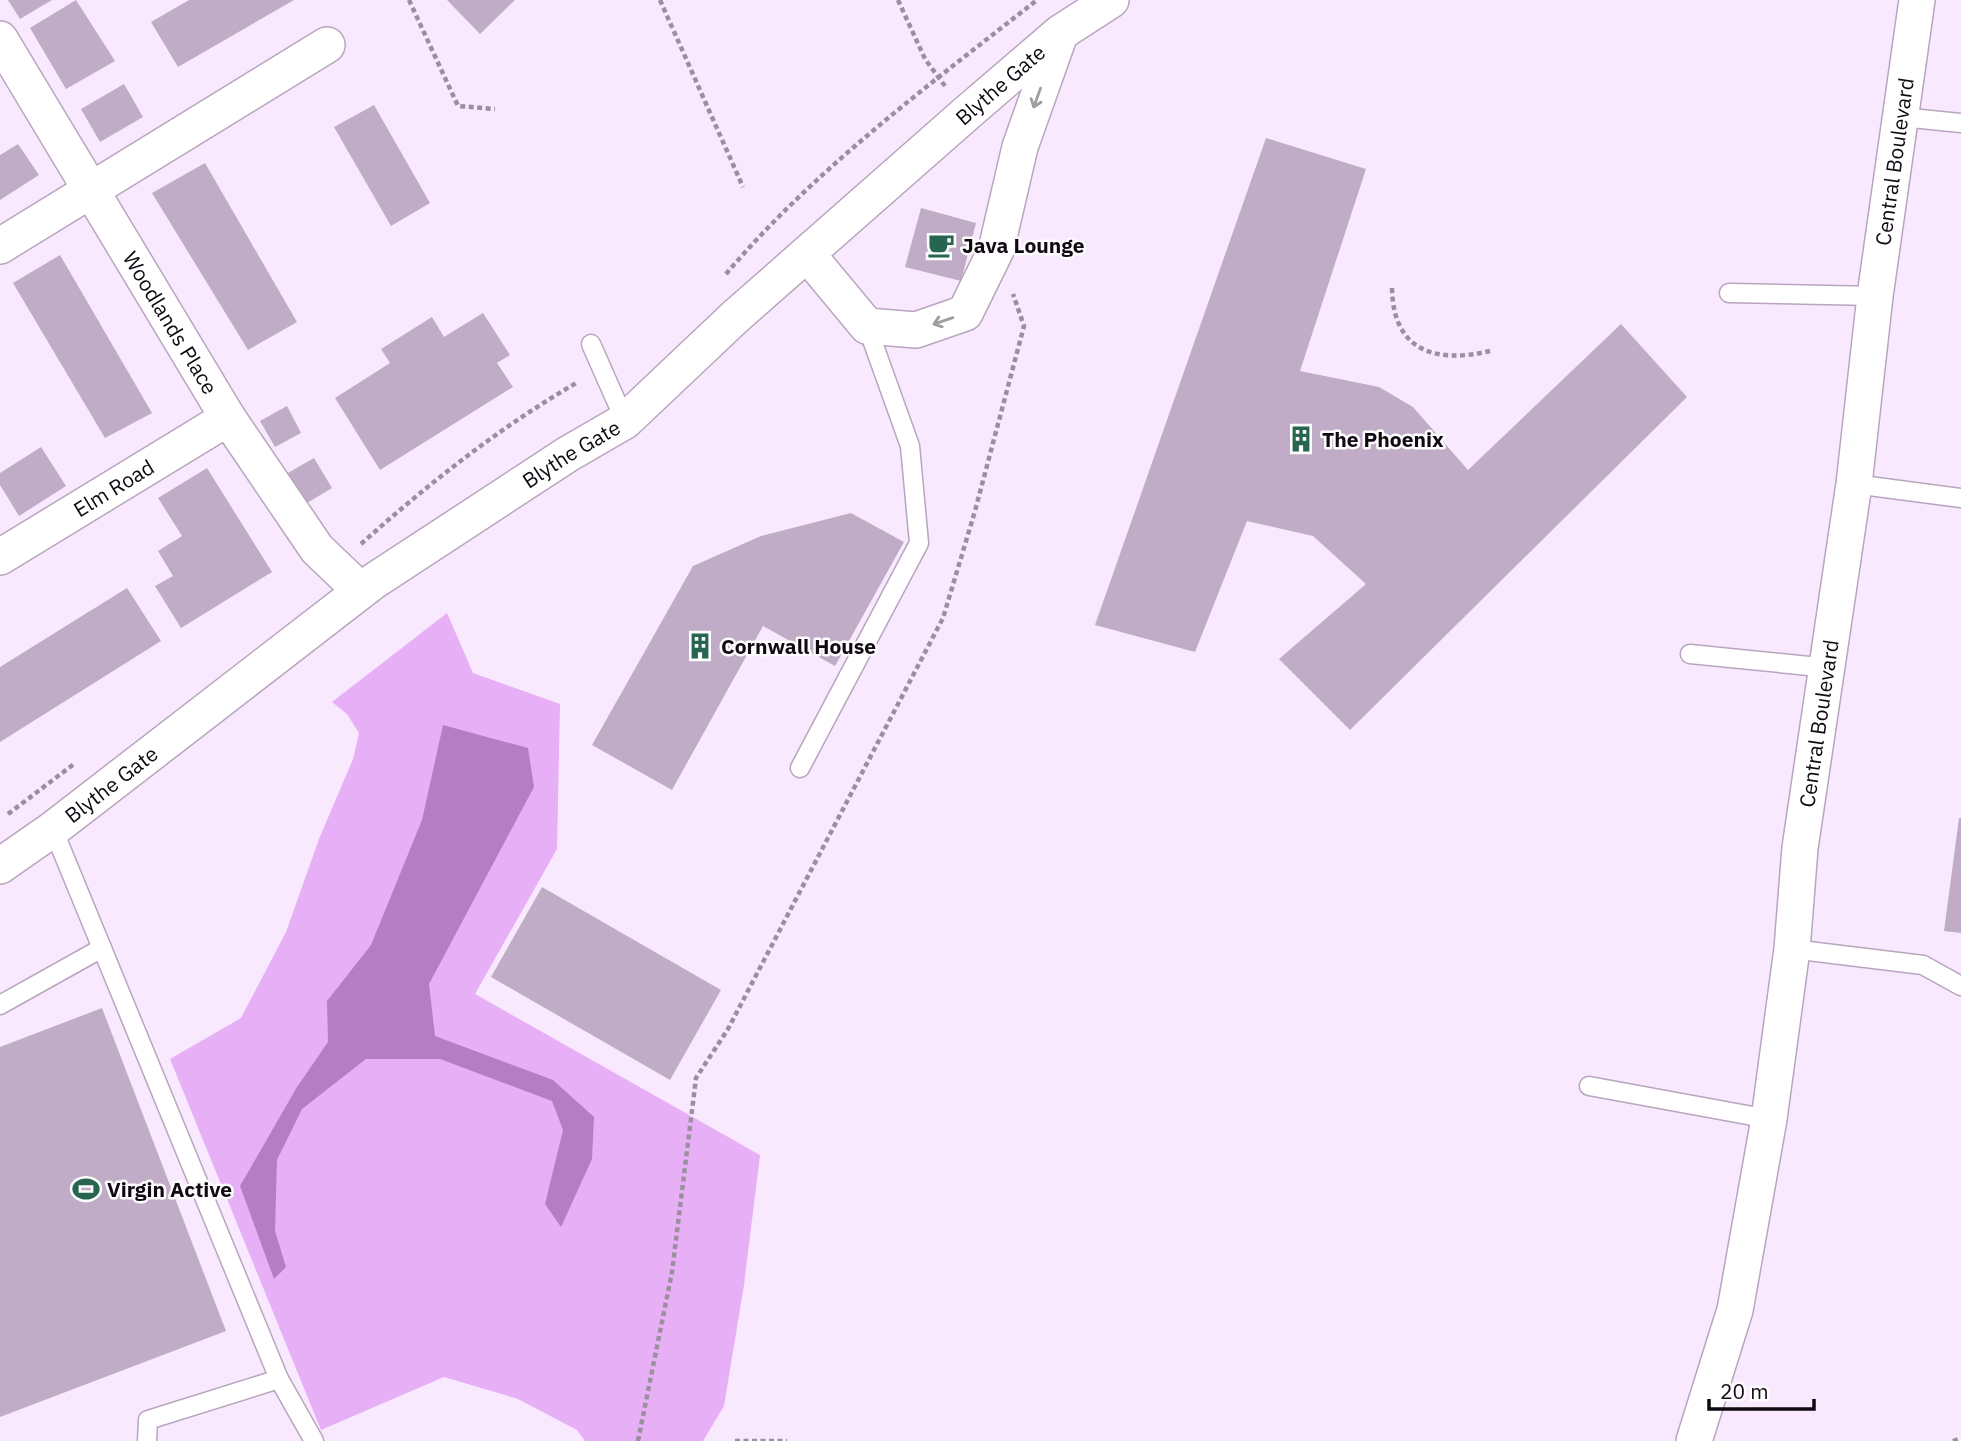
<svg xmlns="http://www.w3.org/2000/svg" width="1961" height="1441" font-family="'IBM Plex Sans',sans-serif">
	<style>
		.green { fill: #e7aff6 }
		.water { fill: #b57ec4 }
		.building { fill: #c0acc6 }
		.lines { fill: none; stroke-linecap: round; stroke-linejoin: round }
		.service-casing { stroke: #b9a5be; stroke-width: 21 }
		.minor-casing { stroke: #b9a5be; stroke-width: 38 }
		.path { stroke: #9b8f9f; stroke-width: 4.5; stroke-dasharray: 5 3.5; stroke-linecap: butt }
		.service { stroke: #fff; stroke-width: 18 }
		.minor { stroke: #fff; stroke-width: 35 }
		.oneway { stroke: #9f9da0 }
		.labels { text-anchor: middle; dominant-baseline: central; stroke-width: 5; stroke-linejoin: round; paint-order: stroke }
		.street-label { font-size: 21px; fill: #100912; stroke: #fcfcfc }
		.poi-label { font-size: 21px; font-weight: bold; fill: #100912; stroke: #fcfcfc; text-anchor: start }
	</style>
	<rect width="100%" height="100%" fill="#f9e9fe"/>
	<polygon class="green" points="447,613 473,673 560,704 557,849 475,994 760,1155 744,1285 724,1406 703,1441 585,1441 577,1430 518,1399 444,1377 321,1430 170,1059 241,1018 286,932 319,839 353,759 359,733 347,714 332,702"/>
	<polygon class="water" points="443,725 528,748 534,787 429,984 435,1036 553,1080 594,1117 592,1159 561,1227 545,1204 563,1130 552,1101 440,1059 366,1059 302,1109 277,1160 275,1231 286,1267 274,1279 240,1186 297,1087 328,1042 327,1001 371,945 422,820"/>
	<g class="building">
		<polygon points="8,0 52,0 20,19"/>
		<polygon points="76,0 115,61 66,89 30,28"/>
		<polygon points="189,0 294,0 178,67 151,22"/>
		<polygon points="447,0 515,0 480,34"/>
		<polygon points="124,84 143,117 100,142 81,109"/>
		<polygon points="374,105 430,203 391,226 334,127"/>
		<polygon points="1266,138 1366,169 1300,371 1379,387 1413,407 1468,470 1621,324 1687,397 1350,730 1279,659 1366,584 1313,536 1247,521 1195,652 1095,625"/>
		<polygon points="18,144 39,175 0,200 0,155"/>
		<polygon points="205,163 297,322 248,350 152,193"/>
		<polygon points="921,208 976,223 961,281 905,267"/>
		<polygon points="60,255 152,413 105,438 13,283"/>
		<polygon points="483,313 510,355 497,363 513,387 380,470 335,398 390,363 381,349 432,317 444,337"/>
		<polygon points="287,406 301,433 275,447 260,421"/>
		<polygon points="41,447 66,486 19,516 0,485 0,473"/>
		<polygon points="314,458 332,488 307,503 288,473"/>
		<polygon points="207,468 272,572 181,628 155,586 173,576 158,551 182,536 158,498"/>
		<polygon points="851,513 904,542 835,666 763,626 672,790 592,745 693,566 761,536"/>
		<polygon points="127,588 161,641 0,742 0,667"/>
		<polygon points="1959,818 1961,818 1961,933 1944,931"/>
		<polygon points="542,887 721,990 670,1080 491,977"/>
		<polygon points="102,1008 226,1331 0,1417 0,1047"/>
	</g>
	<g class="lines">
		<g class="service-casing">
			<g id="service">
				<polyline points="1901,117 1961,123"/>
				<polyline points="1729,293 1875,296"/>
				<polyline points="591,344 625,421"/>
				<polyline points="1854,484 1961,498"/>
				<polyline points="1690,654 1829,668"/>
				<polyline points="800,768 919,543 910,446 867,326"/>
				<polyline points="53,829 279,1379 314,1441"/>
				<polyline points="1792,949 1923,965 1961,986"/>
				<polyline points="0,1005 102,948"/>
				<polyline points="1589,1086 1769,1119"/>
				<polyline points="147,1441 148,1420 279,1379"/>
			</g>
		</g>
		<g class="minor-casing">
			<g id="minor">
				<path id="s1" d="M0 39 228 418 317 549 361 591"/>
				<polyline points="0,246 327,45"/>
				<polyline points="808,255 867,326 916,330 965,313 996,250 1020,147 1059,37"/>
				<path id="s2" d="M0 557 228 418"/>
				<path id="s3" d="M0 866 53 829 374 581 568 454 625 421 735 317 968 112 1060 33 1111 0"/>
				<path id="s4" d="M1694 1441 1735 1310 1769 1119 1792 949 1800 848 1854 484 1875 296 1917 0"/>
			</g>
		</g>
		<g class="path">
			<polyline points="409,0 458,106 495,109"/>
			<polyline points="660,0 743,187"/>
			<polyline points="898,0 925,59 945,86"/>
			<path d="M726 274C815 169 929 85 1037 0"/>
			<path d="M1392 288C1393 351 1435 364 1490 351"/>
			<path d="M361 544C428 484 500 427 578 382"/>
			<polyline points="8,814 74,764"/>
			<polyline points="638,1441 672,1272 696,1078 728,1029 943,618 975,511 1024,326 1013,294"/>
			<polyline points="735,1441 787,1441"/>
			<polyline points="1953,1441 1961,1438"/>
		</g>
		<use href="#service" class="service"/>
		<use href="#minor" class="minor"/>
	</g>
	<defs><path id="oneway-shaft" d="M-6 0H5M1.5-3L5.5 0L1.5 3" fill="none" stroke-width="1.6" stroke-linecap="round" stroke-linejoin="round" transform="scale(1.75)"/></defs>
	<g class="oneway">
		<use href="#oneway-shaft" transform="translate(1037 98) rotate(110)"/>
		<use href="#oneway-shaft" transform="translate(943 321) rotate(161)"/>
	</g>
	<defs>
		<g id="cafe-bare" transform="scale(2.1)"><path d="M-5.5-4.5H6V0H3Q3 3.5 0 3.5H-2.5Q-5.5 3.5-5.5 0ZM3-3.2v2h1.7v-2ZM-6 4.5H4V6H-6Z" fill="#276551" stroke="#fcfcfc" stroke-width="2.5" paint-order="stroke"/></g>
		<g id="building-bare" transform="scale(2.1)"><path d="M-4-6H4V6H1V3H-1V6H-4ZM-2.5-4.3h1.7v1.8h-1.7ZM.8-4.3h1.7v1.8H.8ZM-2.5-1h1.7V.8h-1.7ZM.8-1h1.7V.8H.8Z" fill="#276551" stroke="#fcfcfc" stroke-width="2.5" paint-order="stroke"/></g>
		<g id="stadium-bare" transform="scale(2.1)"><path d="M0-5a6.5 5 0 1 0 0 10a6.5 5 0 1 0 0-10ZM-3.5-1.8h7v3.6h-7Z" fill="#276551" stroke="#fcfcfc" stroke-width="2.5" paint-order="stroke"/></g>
	</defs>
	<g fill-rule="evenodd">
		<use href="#cafe-bare" x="941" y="245"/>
		<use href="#building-bare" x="1301" y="439"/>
		<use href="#building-bare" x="700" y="646"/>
		<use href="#stadium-bare" x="86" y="1189"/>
	</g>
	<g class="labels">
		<g class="street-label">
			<text stroke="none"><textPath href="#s3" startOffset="1272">Blythe Gate</textPath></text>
			<text stroke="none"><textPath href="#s4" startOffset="1297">Central Boulevard</textPath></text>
			<text stroke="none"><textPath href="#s1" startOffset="331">Woodlands Place</textPath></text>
			<text stroke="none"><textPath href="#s3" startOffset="705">Blythe Gate</textPath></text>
			<text stroke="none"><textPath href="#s2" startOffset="133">Elm Road</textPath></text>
			<text stroke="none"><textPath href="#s4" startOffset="730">Central Boulevard</textPath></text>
			<text stroke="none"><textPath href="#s3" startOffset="138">Blythe Gate</textPath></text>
		</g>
		<g class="poi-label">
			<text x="962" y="245">Java Lounge</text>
			<text x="1322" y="439">The Phoenix</text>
			<text x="721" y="646">Cornwall House</text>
			<text x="107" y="1189">Virgin Active</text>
		</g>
	</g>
	<path d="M1709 1399v10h105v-10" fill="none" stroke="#100912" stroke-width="3.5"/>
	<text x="1720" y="1399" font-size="21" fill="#100912" stroke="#fcfcfc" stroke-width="5" paint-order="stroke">20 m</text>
</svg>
